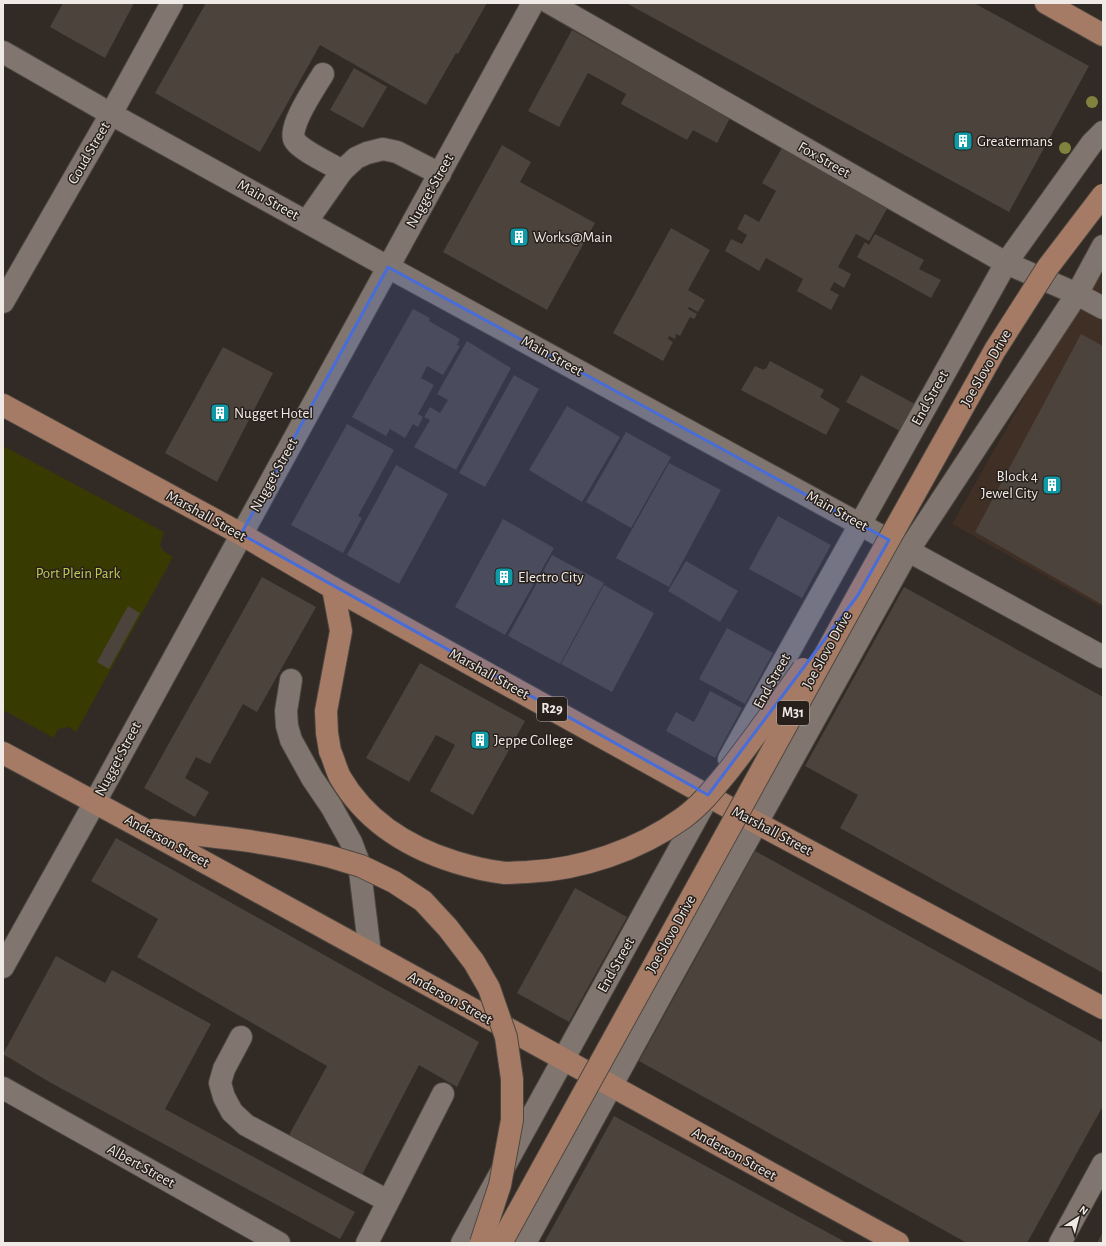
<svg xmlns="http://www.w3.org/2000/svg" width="1106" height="1246" font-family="'Alegreya Sans',sans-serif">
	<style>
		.commercial { fill: #402f25 }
		.green { fill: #383b01 }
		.building { fill: #4c433d }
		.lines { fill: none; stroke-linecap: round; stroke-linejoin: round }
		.minor-casing { stroke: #4d4741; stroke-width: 24 }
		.major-casing { stroke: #4d4741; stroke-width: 24 }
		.minor { stroke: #80766f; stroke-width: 22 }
		.major { stroke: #a67b65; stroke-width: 22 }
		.major-bridge-casing { stroke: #4d4741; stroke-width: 24; stroke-linecap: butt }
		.major-bridge { stroke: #a67b65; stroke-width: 22 }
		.tree { fill: #81823e }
		.marked { fill: #476ddb; fill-opacity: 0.2; stroke: #476ddb; stroke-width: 3; stroke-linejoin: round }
		.labels { text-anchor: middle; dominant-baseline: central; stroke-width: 3; stroke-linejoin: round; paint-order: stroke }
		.shield { fill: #28201b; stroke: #b3ada9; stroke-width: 1 }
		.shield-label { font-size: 14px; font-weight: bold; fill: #efeae6 }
		.poi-label { font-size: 15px; fill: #efeae6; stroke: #28201b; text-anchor: start }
		.street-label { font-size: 15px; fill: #efeae6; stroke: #28201b }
		.park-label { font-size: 15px; fill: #c1ca53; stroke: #28201b }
	</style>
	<rect width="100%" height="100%" fill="#322a24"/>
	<polygon class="commercial" points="1103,273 1103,608 952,524 1057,340"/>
	<polygon class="green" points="3,446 164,532 160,545 163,551 173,557 76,732 69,727 58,729 54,738 3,710"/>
	<g class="building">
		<polygon points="63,3 134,3 105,58 50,27"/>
		<polygon points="206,3 487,3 458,54 456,53 426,105 320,45 260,152 155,93"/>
		<polygon points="626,3 974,3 1089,66 1009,212"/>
		<polygon points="572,30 730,118 717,143 693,130 687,140 621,104 626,94 588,73 559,127 528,111"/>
		<polygon points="354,68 387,87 363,128 330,110"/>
		<polygon points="502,145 531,162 520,182 595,223 547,310 443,252"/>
		<polygon points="783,146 889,205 869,241 856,234 838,267 851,274 844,288 834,282 830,290 839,295 831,310 797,291 803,279 766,258 759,271 725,251 731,239 742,244 747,235 737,229 745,214 759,222 776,191 762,183"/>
		<polygon points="671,228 710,250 688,290 705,300 698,312 689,307 688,309 697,314 694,319 690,317 680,336 676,334 675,335 676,336 675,339 669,336 668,339 673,342 663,361 613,333"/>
		<polygon points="875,234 924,260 919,269 941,280 931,298 857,257 865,242 869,245"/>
		<polygon points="413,309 430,318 429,321 460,339 457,345 460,346 443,375 427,366 421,378 434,385 418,414 423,417 418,427 413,424 405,438 390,429 386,436 352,417"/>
		<polygon points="1081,334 1103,346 1103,605 975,532"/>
		<polygon points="467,341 511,368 456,470 414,447 430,420 424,417 430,407 440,413 448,400 437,394"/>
		<polygon points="223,347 273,373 217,482 165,453"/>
		<polygon points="770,361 824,390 820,397 840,409 826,435 741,390 755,366 764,370 765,368 766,369"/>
		<polygon points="514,375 539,389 485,487 459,473"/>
		<polygon points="861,375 915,404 900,431 846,402"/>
		<polygon points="567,406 620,437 582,502 529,470"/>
		<polygon points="347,424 394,450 358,516 362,518 343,553 291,525"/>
		<polygon points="626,432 671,457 631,528 586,502"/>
		<polygon points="669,463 721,490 669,587 616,558"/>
		<polygon points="396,465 448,494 399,584 347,555"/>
		<polygon points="778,516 831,545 802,598 749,569"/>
		<polygon points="503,519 554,548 505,635 455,607"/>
		<polygon points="552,555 604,583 560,664 508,636"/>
		<polygon points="686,561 738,591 720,622 668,591"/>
		<polygon points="262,577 316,607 257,712 243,704 210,764 196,757 185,778 209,792 195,817 144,788"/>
		<polygon points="604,585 654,613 612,692 561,664"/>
		<polygon points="904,587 1103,697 1103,973 840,828 858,795 805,766"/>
		<polygon points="128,606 140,613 109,669 97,662"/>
		<polygon points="727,628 773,653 745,704 699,679"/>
		<polygon points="420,663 525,721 473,815 430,791 455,745 436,735 409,782 366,758"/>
		<polygon points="710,691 742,708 715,758 666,731 676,712 694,722"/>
		<polygon points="116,838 479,1042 457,1087 419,1065 362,1175 289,1135 327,1066 137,957 158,919 91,881"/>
		<polygon points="755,851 1103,1043 1103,1106 1027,1243 967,1243 639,1061"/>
		<polygon points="575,888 627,917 569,1022 517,993"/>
		<polygon points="56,956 105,983 112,970 211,1024 165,1109 355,1212 340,1239 51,1083 3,1054"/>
		<polygon points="614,1116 847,1243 544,1243"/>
		<polygon points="1103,1232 1103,1243 1097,1243"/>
	</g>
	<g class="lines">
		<g class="minor-casing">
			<g id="minor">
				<polyline points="550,3 1006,263 1077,294 1103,308"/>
				<polyline points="3,52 111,114 388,267 1103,657"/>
				<path d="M323 74C316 86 286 129 295 141 302 151 331 164 342 171"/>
				<polyline points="307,221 342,171 356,158 367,153 383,149 397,152 440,174"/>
				<polyline points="3,302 111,114 172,3"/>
				<polyline points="291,680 286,711 287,726 291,740 312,778 331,806 351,842 359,863 370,953"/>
				<polyline points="729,759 1006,263 1092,143 1103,132"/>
				<polyline points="3,967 95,802 533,3"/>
				<polyline points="241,1037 224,1069 220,1083 224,1097 232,1112 246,1125 388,1201"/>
				<polyline points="3,1088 279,1243"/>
				<polyline points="367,1243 443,1094"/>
				<polyline points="462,1243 708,797"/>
				<polyline points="525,1243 664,990 908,551 1077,294 1103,246"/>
				<polyline points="1060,1243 1103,1164"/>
			</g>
		</g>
		<g class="major-casing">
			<g id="major">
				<polyline points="1046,3 1103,35"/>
				<polyline points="3,405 241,534 333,588 757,823 1103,1008"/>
				<polyline points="330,751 327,733 326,711 341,631 333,588"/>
				<path d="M3 753C303 914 599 1080 898 1243"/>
				<path d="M154 830C212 836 271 842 328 856"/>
			</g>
		</g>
		<use href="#minor" class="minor"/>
		<use href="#major" class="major"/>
		<g class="major-bridge-casing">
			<g id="major-bridge">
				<path d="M330 751C334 760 336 769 340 777 366 822 407 847 455 862 471 867 488 871 505 873 512 873 520 872 527 872 580 870 639 850 683 818 701 805 715 787 729 770 755 737 779 703 803 669"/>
				<polyline points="328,856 361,866 394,882 423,901 448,928 474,962 489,988 506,1037 512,1079 512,1120 500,1185 481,1243"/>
				<polyline points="501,1243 858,595 995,350 1048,267 1103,195"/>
			</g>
		</g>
		<use href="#major-bridge" class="major-bridge"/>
	</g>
	<g class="tree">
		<circle cx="1092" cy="102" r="6"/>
		<circle cx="1065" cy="148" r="6"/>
	</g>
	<path class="marked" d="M388 267 889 540 858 595 708 795 241 534Z"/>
	<defs>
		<g id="building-square" transform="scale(1)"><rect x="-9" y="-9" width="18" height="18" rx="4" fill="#0f9aa8" stroke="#28201b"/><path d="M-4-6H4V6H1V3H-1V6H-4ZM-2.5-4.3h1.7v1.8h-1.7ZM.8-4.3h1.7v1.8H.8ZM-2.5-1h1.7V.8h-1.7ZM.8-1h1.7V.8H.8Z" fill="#fff"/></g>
	</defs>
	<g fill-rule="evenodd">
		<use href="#building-square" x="963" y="141"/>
		<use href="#building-square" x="519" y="237"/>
		<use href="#building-square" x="220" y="413"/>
		<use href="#building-square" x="1052" y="485"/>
		<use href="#building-square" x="504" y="577"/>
		<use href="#building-square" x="480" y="740"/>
	</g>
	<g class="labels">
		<g class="shield">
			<rect x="537" y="697" width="30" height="24" rx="3"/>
			<rect x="777" y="701" width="32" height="24" rx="3"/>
		</g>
		<g class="shield-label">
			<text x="552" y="709">R29</text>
			<text x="793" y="713">M31</text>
		</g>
		<g class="poi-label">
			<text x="977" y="141">Greatermans</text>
			<text x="533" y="237">Works@Main</text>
			<text x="234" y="413">Nugget Hotel</text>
			<text x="1038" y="476" text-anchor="end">Block 4<tspan x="1038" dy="17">Jewel City</tspan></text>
			<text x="518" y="577">Electro City</text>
			<text x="494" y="740">Jeppe College</text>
		</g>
		<g class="street-label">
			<text transform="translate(89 153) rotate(-60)">Goud Street</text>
			<text transform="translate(824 160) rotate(30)">Fox Street</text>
			<text transform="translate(430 191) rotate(-61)">Nugget Street</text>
			<text transform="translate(268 200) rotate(29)">Main Street</text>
			<text transform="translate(552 356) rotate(29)">Main Street</text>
			<text transform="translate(986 368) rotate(-60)">Joe Slovo Drive</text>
			<text transform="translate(930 398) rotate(-61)">End Street</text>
			<text transform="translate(274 475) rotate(-61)">Nugget Street</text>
			<text transform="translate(837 511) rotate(29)">Main Street</text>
			<text transform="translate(206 516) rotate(29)">Marshall Street</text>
			<text transform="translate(827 650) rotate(-61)">Joe Slovo Drive</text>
			<text transform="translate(489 674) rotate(29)">Marshall Street</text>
			<text transform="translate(772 681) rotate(-61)">End Street</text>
			<text transform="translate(118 759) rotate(-62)">Nugget Street</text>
			<text transform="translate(772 831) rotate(28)">Marshall Street</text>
			<text transform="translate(167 841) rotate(29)">Anderson Street</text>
			<text transform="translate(671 934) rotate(-61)">Joe Slovo Drive</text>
			<text transform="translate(616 965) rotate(-61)">End Street</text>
			<text transform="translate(450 998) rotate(29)">Anderson Street</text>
			<text transform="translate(734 1154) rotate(29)">Anderson Street</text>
			<text transform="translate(141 1166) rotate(29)">Albert Street</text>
		</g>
		<g class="park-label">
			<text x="78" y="573">Port Plein Park</text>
		</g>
	</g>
	<rect width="1106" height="1246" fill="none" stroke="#efeae6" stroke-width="8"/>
	<g transform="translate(1078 1218) rotate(36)" stroke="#28201b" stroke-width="3" paint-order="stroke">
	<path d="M0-3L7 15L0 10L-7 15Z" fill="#efeae6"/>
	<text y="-6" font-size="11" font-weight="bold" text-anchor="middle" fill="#efeae6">N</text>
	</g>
</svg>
